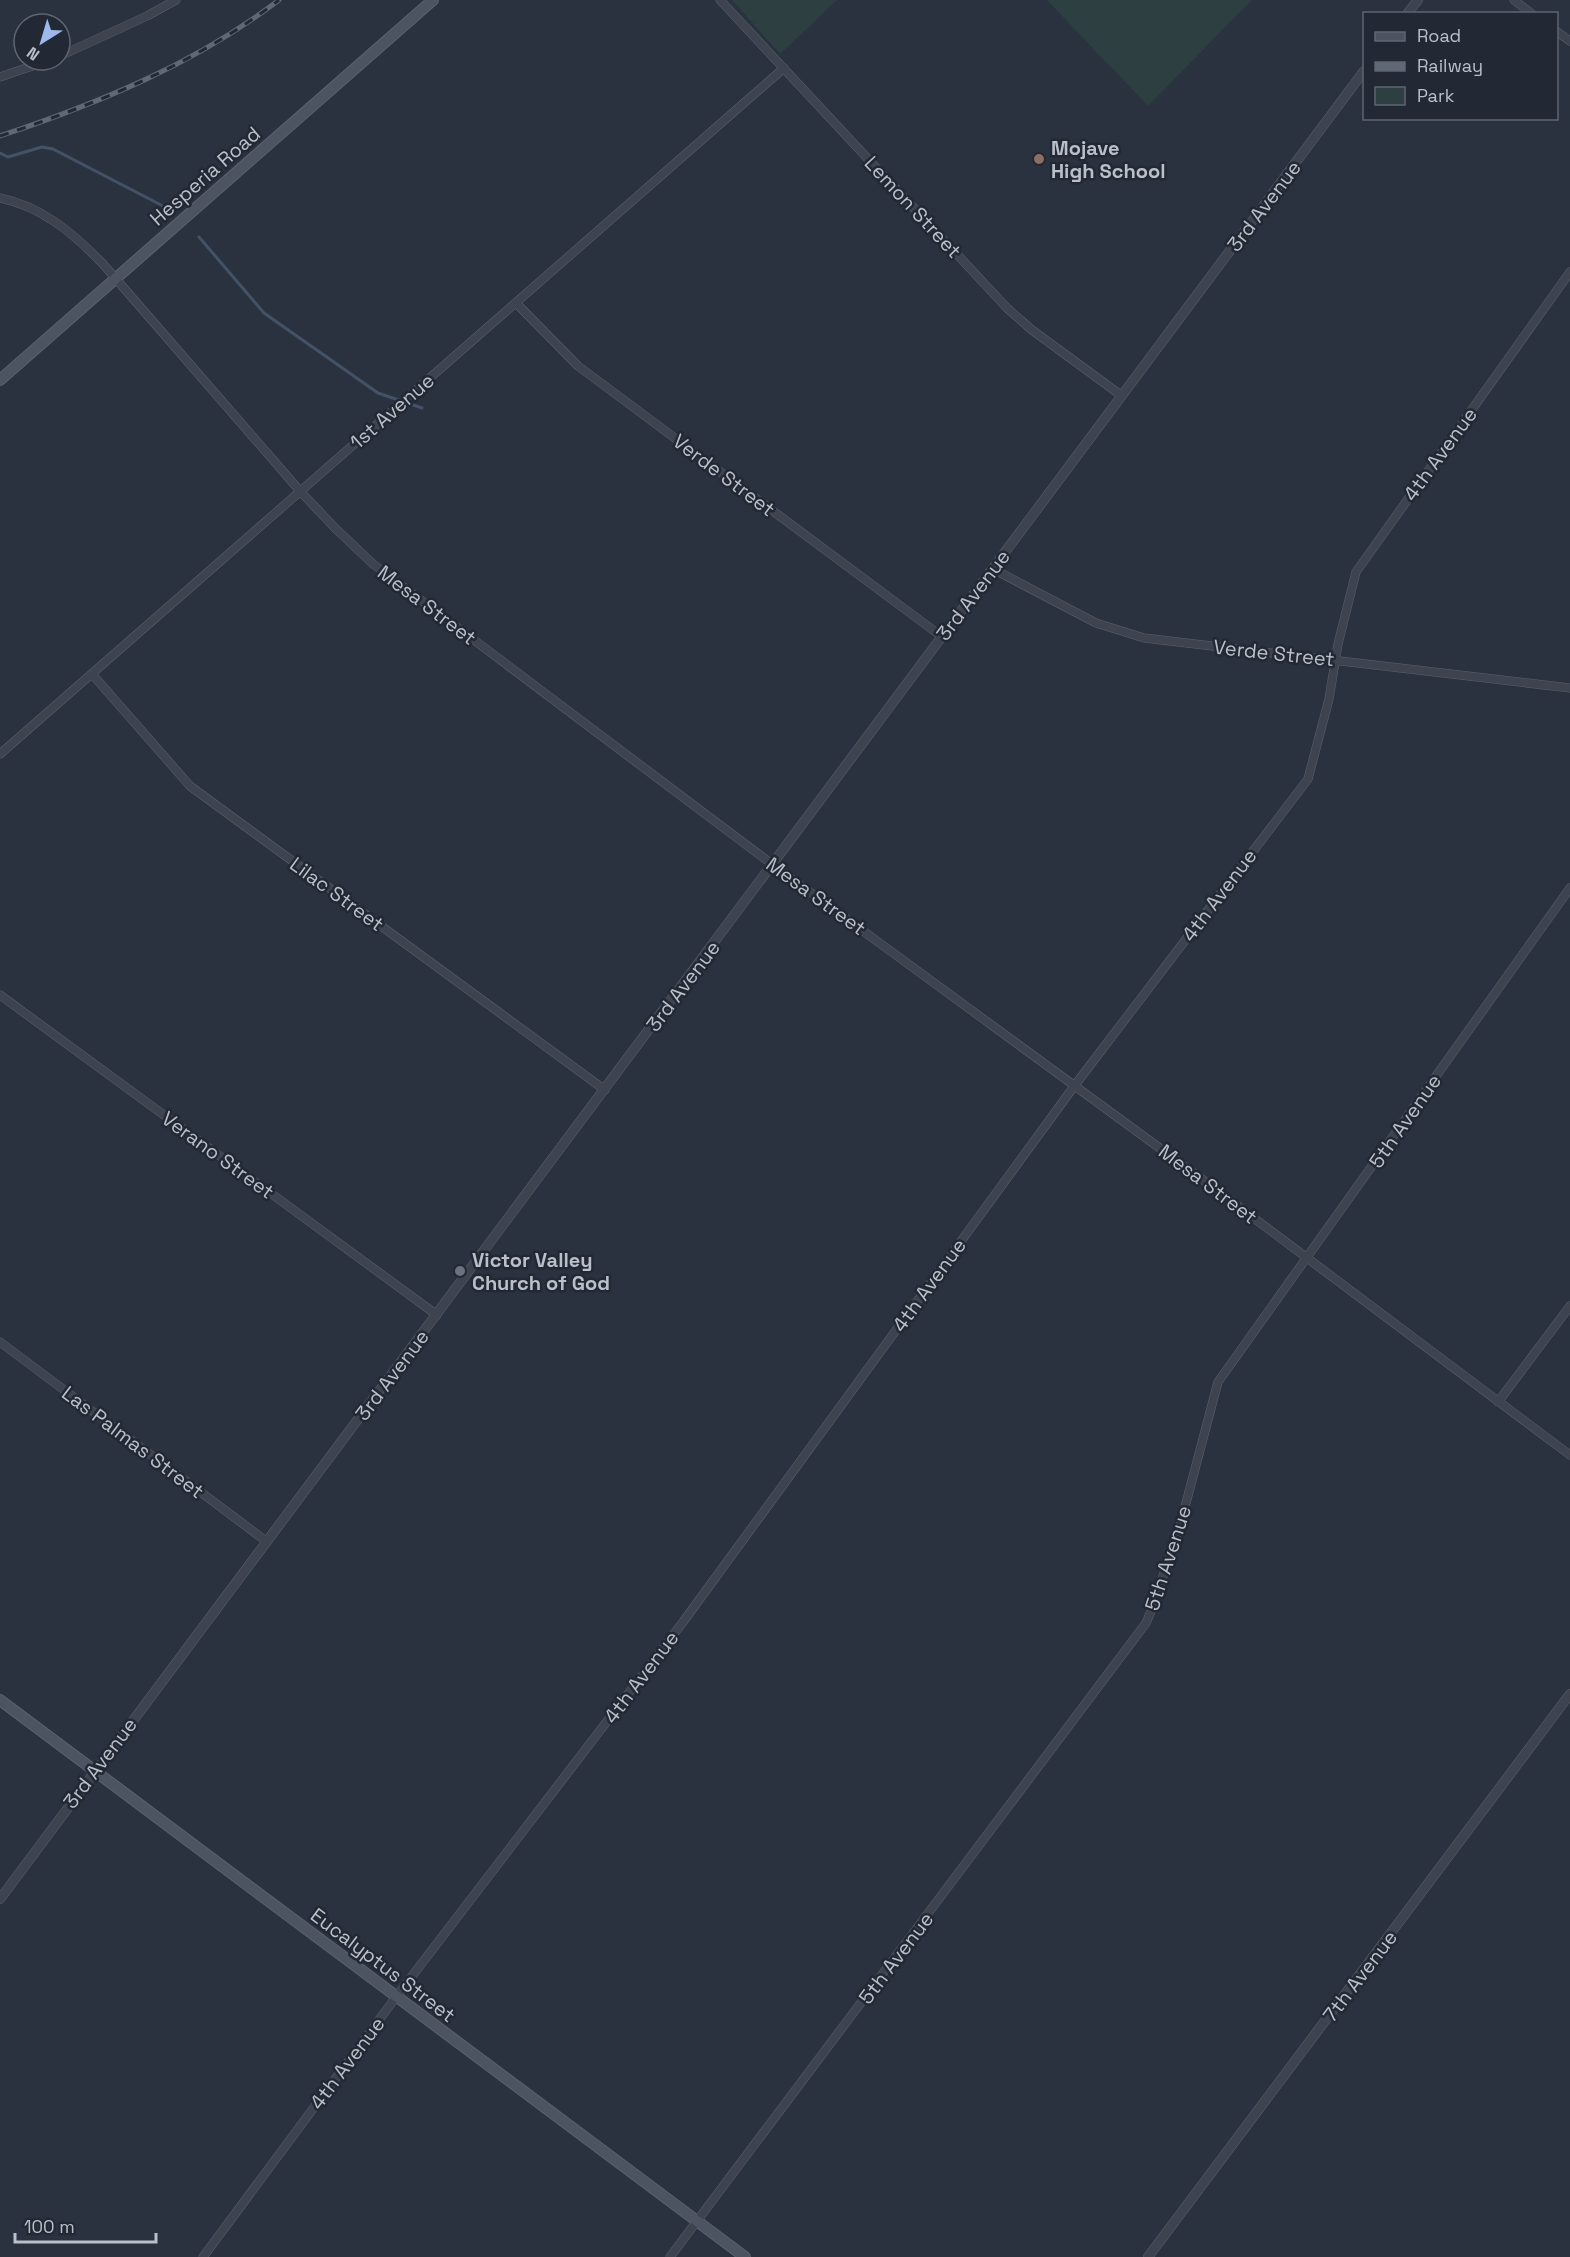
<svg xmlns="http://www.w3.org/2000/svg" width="1570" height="2257" font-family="'Space Grotesk',sans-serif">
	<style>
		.green { fill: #2d3f41 }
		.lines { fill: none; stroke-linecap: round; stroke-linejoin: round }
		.stream { stroke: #445267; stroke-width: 3 }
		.minor-casing { stroke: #5b626c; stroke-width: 9 }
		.tertiary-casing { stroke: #5b626c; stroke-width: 10 }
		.secondary-casing { stroke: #5b626c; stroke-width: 12 }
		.minor { stroke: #3e444f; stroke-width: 8 }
		.tertiary { stroke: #3e444f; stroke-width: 9 }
		.secondary { stroke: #4c5461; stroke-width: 10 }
		.rail-casing { stroke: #606875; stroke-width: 5 }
		.rail { stroke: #222934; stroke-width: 3; stroke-dasharray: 9; stroke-linecap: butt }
		.education-dot { fill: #8d6e63; stroke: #222934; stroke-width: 2 }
		.worship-dot { fill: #6b7280; stroke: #222934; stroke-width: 2 }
		.labels { text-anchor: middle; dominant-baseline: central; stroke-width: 5; stroke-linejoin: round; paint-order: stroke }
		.poi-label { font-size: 20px; font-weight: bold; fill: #bac0c9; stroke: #222934; text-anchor: start }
		.street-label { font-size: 20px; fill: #bac0c9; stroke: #222934 }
	</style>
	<rect width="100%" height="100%" fill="#2a323f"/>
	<g class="green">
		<polygon points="732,0 837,0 780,54"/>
		<polygon points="1047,0 1252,0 1148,106"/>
	</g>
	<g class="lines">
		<g class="stream">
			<polyline points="0,153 8,157 42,147 53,149 163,206"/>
			<polyline points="199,237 264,313 378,393 422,408"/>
		</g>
		<g class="minor-casing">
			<g id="minor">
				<polyline points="720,0 1007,308 1032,330 1122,396"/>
				<polyline points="1514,0 1532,14"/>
				<polyline points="1556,31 1570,41"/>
				<polyline points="60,56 147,16 176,0"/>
				<polyline points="0,77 50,60"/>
				<path d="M0 198C43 207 74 234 103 264L300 491 334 527 373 564 773 865 1191 1171 1570 1455"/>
				<polyline points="516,303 578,366 941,636"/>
				<polyline points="993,569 1096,623 1144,638 1570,688"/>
				<polyline points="92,674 190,786 605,1090"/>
				<polyline points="0,754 784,68"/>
				<polyline points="0,995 437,1315"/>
				<polyline points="0,1342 266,1541"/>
				<polyline points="1498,1402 1570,1306"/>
				<polyline points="203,2257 396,1997 683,1622 1075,1085 1308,779 1329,699 1338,644 1356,572 1570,272"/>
				<polyline points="670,2257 1146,1623 1152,1609 1181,1522 1218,1382 1570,888"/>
			</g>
		</g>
		<g class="tertiary-casing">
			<g id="tertiary">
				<polyline points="1407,14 1418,0"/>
				<polyline points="0,1899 1364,71"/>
				<polyline points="1148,2257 1570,1694"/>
			</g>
		</g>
		<g class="secondary-casing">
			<g id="secondary">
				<polyline points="0,380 433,0"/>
				<polyline points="0,1700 745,2257"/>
			</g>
		</g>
		<use href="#minor" class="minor"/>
		<use href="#tertiary" class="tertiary"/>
		<use href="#secondary" class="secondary"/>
		<g class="rail-casing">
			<path id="rail" d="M0 136C99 103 195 64 279 0"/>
		</g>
		<use href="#rail" class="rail"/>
	</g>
	<circle class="education-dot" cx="1039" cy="159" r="6"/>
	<circle class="worship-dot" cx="460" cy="1271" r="6"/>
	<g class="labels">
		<g class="poi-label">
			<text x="1051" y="148">Mojave<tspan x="1051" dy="23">High School</tspan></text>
			<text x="472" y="1260">Victor Valley<tspan x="472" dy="23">Church of God</tspan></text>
		</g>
		<g class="street-label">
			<text transform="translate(205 176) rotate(-41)">Hesperia Road</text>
			<text transform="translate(1264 206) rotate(-53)">3rd Avenue</text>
			<text transform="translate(913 207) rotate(47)">Lemon Street</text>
			<text transform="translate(392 411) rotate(-41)">1st Avenue</text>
			<text transform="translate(1440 454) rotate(-54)">4th Avenue</text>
			<text transform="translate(724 475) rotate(37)">Verde Street</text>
			<text transform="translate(973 595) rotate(-53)">3rd Avenue</text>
			<text transform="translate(427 605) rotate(37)">Mesa Street</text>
			<text transform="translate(1274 653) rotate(6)">Verde Street</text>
			<text transform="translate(337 894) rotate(36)">Lilac Street</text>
			<text transform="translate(1219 895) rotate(-53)">4th Avenue</text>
			<text transform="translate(816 896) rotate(36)">Mesa Street</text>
			<text transform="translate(683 986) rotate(-53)">3rd Avenue</text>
			<text transform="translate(1405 1121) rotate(-55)">5th Avenue</text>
			<text transform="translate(218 1155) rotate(36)">Verano Street</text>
			<text transform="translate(1208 1184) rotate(37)">Mesa Street</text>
			<text transform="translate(929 1285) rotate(-54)">4th Avenue</text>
			<text transform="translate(392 1375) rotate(-53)">3rd Avenue</text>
			<text transform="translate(133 1442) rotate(37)">Las Palmas Street</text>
			<text transform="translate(1168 1558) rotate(-72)">5th Avenue</text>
			<text transform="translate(641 1677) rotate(-53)">4th Avenue</text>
			<text transform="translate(100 1763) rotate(-53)">3rd Avenue</text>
			<text transform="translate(896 1958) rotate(-53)">5th Avenue</text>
			<text transform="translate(383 1965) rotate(37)">Eucalyptus Street</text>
			<text transform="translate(1360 1976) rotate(-53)">7th Avenue</text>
			<text transform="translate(347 2063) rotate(-53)">4th Avenue</text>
		</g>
	</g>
	<rect x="1363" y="12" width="195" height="108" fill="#222934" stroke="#5f6570" stroke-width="1.5"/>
	<rect x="1375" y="32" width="30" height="9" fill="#4c5461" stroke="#5f6570" stroke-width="1.5"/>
	<text x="1417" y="42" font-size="18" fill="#bac0c9">Road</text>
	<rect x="1375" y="62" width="30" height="9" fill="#606875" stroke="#5f6570" stroke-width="1.5"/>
	<text x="1417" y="72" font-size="18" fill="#bac0c9">Railway</text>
	<rect x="1375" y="87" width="30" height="18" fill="#2d3f41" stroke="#5f6570" stroke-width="1.5"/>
	<text x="1417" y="102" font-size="18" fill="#bac0c9">Park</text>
	<g transform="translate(42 42) rotate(217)"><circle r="28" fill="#222934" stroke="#5f6570" stroke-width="1.5"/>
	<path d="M0-4.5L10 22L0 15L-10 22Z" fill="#9db9eb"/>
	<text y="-9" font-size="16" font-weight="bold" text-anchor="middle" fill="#bac0c9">N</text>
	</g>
	<path d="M15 2233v9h141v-9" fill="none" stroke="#bac0c9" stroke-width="3"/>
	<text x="24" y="2233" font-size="18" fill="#bac0c9" stroke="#222934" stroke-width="4.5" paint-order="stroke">100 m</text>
</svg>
